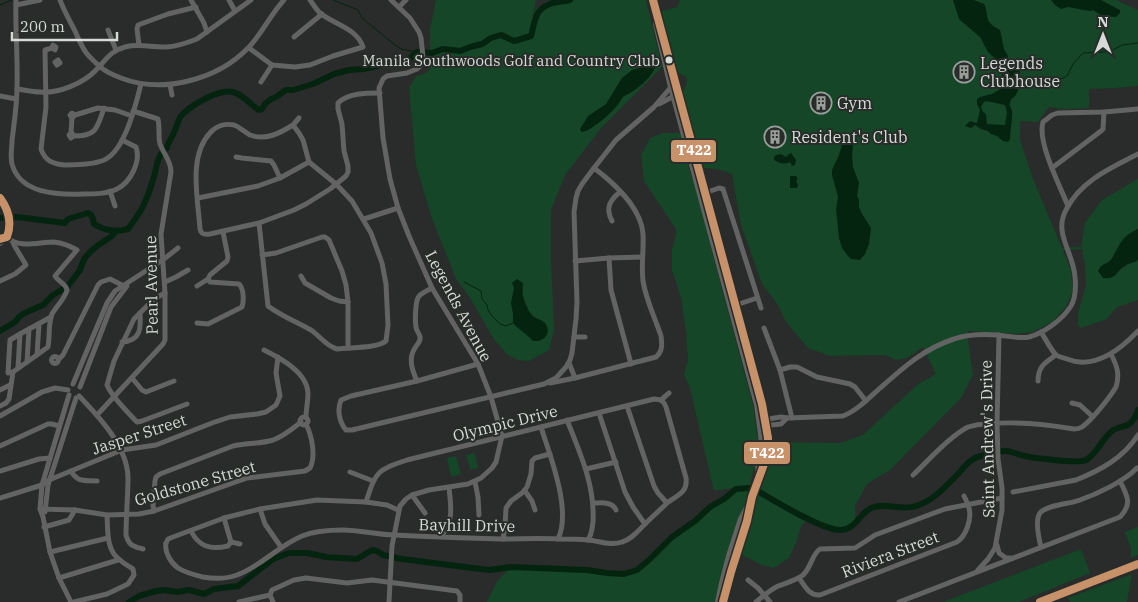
<svg xmlns="http://www.w3.org/2000/svg" width="1138" height="602" font-family="'IBM Plex Serif',serif">
	<style>
		.green { fill: #144627 }
		.water { fill: #042410; fill-rule: evenodd }
		.lines { fill: none; stroke-linecap: round; stroke-linejoin: round }
		.stream { stroke: #042410; stroke-width: 1 }
		.river { stroke: #042410; stroke-width: 6 }
		.minor { stroke: #626362; stroke-width: 5 }
		.major { stroke: #626362; stroke-width: 6 }
		.highway { stroke: #5f6260; stroke-width: 8 }
		.bus-1-casing { stroke: #282d29; stroke-width: 11 }
		.bus-1 { stroke: #c7916a; stroke-width: 8 }
		.bus-dot { fill: #d7dbd8; stroke: #282d29; stroke-width: 2 }
		.labels { text-anchor: middle; dominant-baseline: central; stroke-width: 4; stroke-linejoin: round; paint-order: stroke }
		.bus-label { font-size: 15px; fill: #d7dbd8; stroke: #282d29; text-anchor: end }
		.poi-label { font-size: 16px; fill: #d7dbd8; stroke: #282d29; text-anchor: start }
		.street-label { font-size: 16px; fill: #d7dbd8; stroke: #282d29 }
		.line-badge { stroke: #282d29; stroke-width: 2 }
		.badge-label { font-size: 14px; text-anchor: middle; font-weight: bold; fill: #fff }
	</style>
	<rect width="100%" height="100%" fill="#292c2a"/>
	<g class="green">
		<polygon points="436,0 536,0 532,21 536,9 549,1 557,0 646,0 648,8 662,67 602,127 565,175 551,210 551,259 554,330 549,350 529,361 518,360 508,355 493,338 470,298 456,279 432,219 416,165 409,88 416,76 424,74 430,70 430,30"/>
		<path d="M680 0H1116L1138 10V86L1115 88 1089 89V108L1063 109 1049 107 1038 122 1020 121V140L1033 179 1062 248 1081 247 1085 223 1102 200 1138 179V300L1117 307 1107 319 1081 328 1078 325V313L1086 285 1085 266 1082 249 1063 250 1071 271 1073 290 1066 307 1052 322 1033 332 1017 334 968 331V339L973 375 961 398 890 470 867 484 855 506 856 523C839 536 827 527 809 520L802 524 796 543 789 558 774 568 762 565 738 553 759 492 772 442 840 443 863 435 918 384 936 374 923 347 907 358 896 360 885 355 830 356 808 348 786 322 778 305 762 284 741 225 732 174 718 169 702 168 682 93 687 83 686 77 675 71 662 11 677 7Z"/>
		<polygon points="663,133 681,133 689,169 698,194 715,263 753,405 759,447 750,485 714,491 690,388 684,374 688,360 686,332 681,297 672,270 672,250 676,234 676,229 644,181 641,155 650,138"/>
		<polygon points="475,453 478,468 470,470 466,455"/>
		<polygon points="456,456 461,474 451,477 447,458"/>
		<polygon points="747,487 750,489 728,554 717,602 487,602 497,581 511,567 587,570 607,573 624,574 637,570 650,559 672,537 695,521 710,507 724,499 736,489"/>
		<polygon points="1138,527 1138,555 1131,558 1131,548 1125,532"/>
		<polygon points="1081,549 1090,573 1019,602 943,602"/>
		<polygon points="1132,574 1127,602 1070,602 1068,598"/>
	</g>
	<g class="water">
		<path d="M953 0H974L984 4C988 10 985 20 992 25 994 27 997 28 1000 30L1004 49 1008 56V62C1012 65 1016 64 1020 68V77L1022 81C1019 86 1018 92 1015 96 1012 99 1011 98 1010 103 1009 108 1011 106 1012 111 1013 119 1010 130 1010 139L1008 142 1003 141 997 136 991 134 988 131 981 129 975 125 971 128 965 126 970 121 977 123 980 110 977 104V99L980 97 992 94 999 90 1002 83V68L1001 64 988 52 980 37 959 19ZM986 101 1005 105 1007 112 1005 125 987 124 986 114 983 112 981 107 984 102Z"/>
		<polygon points="1051,0 1101,0 1120,10 1120,13 1116,17 1102,16 1093,10 1090,11 1068,7 1061,9 1055,5"/>
		<path d="M655 58C661 70 639 88 630 93 628 94 624 96 623 97 620 100 619 104 616 107 609 115 592 130 582 132L580 130V129L588 116 606 104 622 78 632 70 644 67 647 59Z"/>
		<polygon points="847,143 851,143 853,145 852,155 853,167 859,183 857,196 859,200 859,207 862,214 871,228 869,244 865,254 860,260 851,259 848,256 842,248 839,238 836,209 838,197 832,175 832,170 839,155 842,145"/>
		<path d="M791 153 796 160 795 165 792 166 790 162C784 165 779 163 774 160V157L776 155 781 154 786 157 789 154Z"/>
		<polygon points="790,176 796,176 798,179 796,181 798,185 797,188 790,188"/>
		<path d="M1138 229V259L1137 261C1133 263 1128 263 1125 266 1116 271 1117 280 1103 278L1098 271C1102 262 1108 265 1112 258 1114 256 1114 253 1116 251 1123 238 1125 235 1138 229Z"/>
		<path d="M517 279 523 283C523 287 522 292 523 296 524 301 528 310 531 314 535 319 541 319 545 323 552 333 545 342 533 341 527 334 519 330 513 323V314L511 303 514 288 512 283Z"/>
	</g>
	<g class="lines">
		<g class="stream">
			<polyline points="333,0 358,10 362,18 395,45 401,49 417,52"/>
			<polyline points="0,5 12,0"/>
			<polyline points="1022,80 1046,78 1061,79 1067,76 1073,64 1083,53 1104,52 1111,51 1122,45 1138,43"/>
			<polyline points="464,282 481,291 482,299 487,305 488,310 492,316 500,324 506,326 513,323"/>
		</g>
		<g class="river">
			<path d="M0 218 17 217 65 223 68 219 88 213C93 215 93 219 94 224 105 231 117 232 128 229 134 221 141 212 145 202 148 196 151 186 153 180 157 169 156 155 167 148 168 141 173 137 175 130 177 126 178 120 181 116 191 105 218 89 233 92 243 94 255 109 259 110 260 110 261 109 262 109L265 104 271 99 276 97 286 90H293L313 84 334 74 349 70 364 69 385 64 406 62 417 52 432 53 443 49 460 51 470 47 482 44 491 38 501 35 514 41 531 36C535 22 534 10 550 4 556 1 564 2 570 0"/>
			<polyline points="0,331 15,322 20,316 27,312 43,305 53,295 68,286 80,270 84,259 90,252 97,246 112,236 116,231"/>
			<path d="M129 602 139 596 156 591 165 590 177 592 189 590 204 594 214 589 238 586 273 559 289 553H307L326 557 357 559 372 550 377 551 383 555 402 559 489 570 511 567 587 570 607 573 624 574 637 570 650 559 672 537 695 521 710 507 724 499 736 489 748 488 756 490C773 500 823 531 841 530 856 529 859 514 871 508 884 502 902 511 916 506 933 501 946 486 958 474 965 466 971 458 981 456 989 454 999 450 1007 451 1013 452 1019 455 1025 456 1035 458 1078 464 1086 460 1097 454 1101 440 1111 432 1118 425 1129 428 1133 420 1135 418 1137 413 1138 410"/>
		</g>
		<g class="minor">
			<path d="M16 0C15 29 18 58 17 88 17 105 14 123 12 141 12 148 10 156 12 164 20 194 58 195 83 194 94 194 107 194 117 189 131 182 141 161 136 147L122 140"/>
			<path d="M60 0C64 11 70 21 75 31 78 38 81 45 85 51 88 56 94 61 98 65 104 71 113 75 121 78 162 94 217 80 248 48 262 34 270 15 284 0"/>
			<polyline points="191,0 204,23 207,32"/>
			<polyline points="229,0 235,11"/>
			<polyline points="16,5 40,0"/>
			<polyline points="399,7 406,0"/>
			<polyline points="108,30 116,50"/>
			<polyline points="294,37 322,14"/>
			<polygon points="53,45 56,47 55,50 52,48"/>
			<polyline points="139,45 137,29 138,25 168,14 196,7"/>
			<path d="M52 48 45 50 46 107 41 149C45 161 53 164 65 165 75 165 98 164 106 159 125 149 136 104 141 84"/>
			<path d="M249 48 272 65 295 67 310 65 333 56 363 47C357 28 333 24 320 13 316 9 313 4 310 0"/>
			<polygon points="58,60 60,63 57,65 55,62"/>
			<polyline points="261,82 272,65"/>
			<polyline points="170,85 172,95"/>
			<path d="M17 89C25 90 32 92 40 92 58 94 84 83 96 70 106 60 110 51 125 47 140 43 153 48 167 47 178 46 187 43 197 39L251 0"/>
			<polyline points="0,96 16,99"/>
			<polyline points="659,104 676,95"/>
			<polyline points="75,115 72,118 70,115 72,113 75,115 98,108 115,110 132,116"/>
			<polyline points="293,125 299,118"/>
			<polygon points="71,133 74,135 71,138 69,135"/>
			<polyline points="71,133 72,118"/>
			<path d="M74 136C97 136 97 128 104 108"/>
			<polyline points="236,157 242,158 271,161 274,165 280,178"/>
			<polyline points="1052,168 1101,131 1103,129 1104,112"/>
			<polyline points="110,191 115,206"/>
			<polyline points="702,194 719,188 723,189 761,308"/>
			<polyline points="198,198 258,186 280,178 309,162"/>
			<path d="M1068 206C1060 186 1037 142 1043 122L1052 115 1058 113 1104 112 1138 109"/>
			<polyline points="364,219 398,208"/>
			<path d="M612 221C605 208 610 200 620 192"/>
			<path d="M259 223 268 306C281 316 297 322 311 330 320 336 326 346 337 349 351 347 375 349 386 341L388 325 386 284 382 263 371 233 352 201 336 184 309 162 303 140 299 133 293 125C280 133 266 141 250 135 244 132 240 127 234 125 225 123 216 126 210 133 188 156 198 199 200 229 201 234 204 235 210 234L259 223 294 210 306 204 330 189 346 176 348 172V166L344 151 342 124 338 109V103C348 93 366 93 380 93"/>
			<polyline points="262,255 276,253 322,237 325,237 329,240 342,271 346,285 348,302 348,348"/>
			<polyline points="609,258 611,290 631,364"/>
			<polyline points="575,261 609,258 642,257"/>
			<polyline points="301,276 305,283 331,298 339,301 348,302"/>
			<polyline points="0,281 15,274 26,265 14,245 13,242"/>
			<polyline points="165,282 176,277 188,270"/>
			<polyline points="197,286 208,279"/>
			<path d="M165 293 154 299 134 319 114 361 107 385C112 397 125 409 134 419L137 422 142 421 187 404"/>
			<polyline points="733,306 757,298"/>
			<path d="M197 323 208 324 242 307C244 301 244 289 239 284L210 282 208 279 210 275 227 261 228 257 223 232"/>
			<polyline points="764,328 780,370 792,418"/>
			<path d="M1041 332C1045 338 1051 350 1056 355 1059 357 1064 358 1067 359 1094 370 1120 350 1138 331"/>
			<polyline points="574,337 585,337"/>
			<path d="M122 342C141 341 141 328 140 313"/>
			<path d="M264 350C280 358 307 372 308 393 308 401 306 410 306 417"/>
			<polyline points="37,355 39,324"/>
			<circle cx="55" cy="360" r="3.5"/>
			<polyline points="58,360 63,355 98,285 101,282 110,279 126,287"/>
			<polyline points="27,362 29,329"/>
			<polyline points="569,363 575,378"/>
			<path d="M478 364 417 381 351 396 341 400C337 409 339 422 346 430H352L544 384 556 378 566 367 570 360 572 353 576 319 577 302 574 212 576 198 578 191 582 184 594 168 616 140 654 107 671 87 673 86"/>
			<polyline points="18,368 20,334 51,317"/>
			<polyline points="780,370 790,367 797,367 817,377 850,384 855,387 866,401"/>
			<polyline points="13,372 8,373 10,340 20,334"/>
			<polyline points="132,378 142,390 146,392 174,381"/>
			<path d="M417 381C412 370 408 358 415 348 417 344 421 342 420 337 420 334 416 331 416 327 415 321 415 301 419 296 422 293 428 290 432 288"/>
			<path d="M1038 381C1038 366 1045 363 1056 355"/>
			<path d="M550 383 575 378 656 357C663 351 662 344 661 336 655 318 646 300 643 281 641 265 644 250 643 234 641 208 614 183 594 168"/>
			<polyline points="73,384 107,303 115,291 164,259 178,248"/>
			<polyline points="80,387 111,307 127,286"/>
			<polyline points="0,390 10,385"/>
			<polyline points="69,395 42,485 40,509 43,517 50,552 59,578 71,602"/>
			<path d="M79 396C99 417 127 446 128 477 128 496 126 516 126 535 129 546 133 546 143 549"/>
			<polyline points="1072,403 1080,405 1092,416"/>
			<path d="M0 406 6 403 9 399 13 372 48 347C50 337 48 324 52 314 57 305 65 299 67 290 66 283 58 282 55 276L77 250C70 246 62 243 54 242 38 242 19 249 7 237"/>
			<polyline points="627,406 654,486 658,493 667,503"/>
			<polyline points="599,413 625,492 633,507 645,524"/>
			<path d="M97 415 163 344 165 340V293L161 234 171 172C171 160 164 155 160 144 158 137 160 128 158 119L133 111"/>
			<polyline points="0,416 42,392 55,388 68,390"/>
			<circle cx="304" cy="421" r="4"/>
			<path d="M567 420C580 453 595 485 593 522 592 528 592 534 588 540"/>
			<path d="M762 420 781 417 787 418 843 416C856 411 868 399 879 389 903 368 923 349 954 339 968 334 983 334 998 335 1008 336 1019 339 1029 337 1044 333 1062 320 1071 306 1076 297 1076 287 1075 277 1074 260 1064 246 1062 230 1061 222 1063 215 1067 208 1082 180 1111 168 1138 154"/>
			<polyline points="762,426 781,424 787,418"/>
			<path d="M541 427C550 456 572 510 558 539"/>
			<polyline points="0,446 48,424 52,424 59,426"/>
			<polyline points="586,469 616,462"/>
			<polyline points="0,471 39,459 50,458"/>
			<path d="M71 471C78 483 84 480 97 481"/>
			<polyline points="350,472 373,481"/>
			<path d="M913 475C928 461 950 436 968 427 974 425 980 424 987 424 1016 421 1045 424 1074 429 1078 429 1079 429 1082 427 1092 420 1110 397 1116 387 1120 374 1117 366 1111 354"/>
			<polyline points="475,482 478,497 479,515"/>
			<polyline points="525,491 532,501 535,510"/>
			<path d="M1013 492 1076 480C1101 470 1123 458 1138 435"/>
			<polyline points="412,495 425,513"/>
			<polyline points="0,498 42,485 49,480 122,450 156,445 212,423 230,417 257,414 266,412 276,405 280,396 276,373 278,357"/>
			<path d="M366 502C376 471 377 470 407 460L654 399 661 400 669 393"/>
			<path d="M593 503C601 503 612 501 616 510"/>
			<path d="M40 509 75 510 107 515 139 514 154 511 247 478 305 471 310 468C316 456 312 436 306 424"/>
			<polyline points="260,509 265,524 281,547"/>
			<path d="M154 511 153 505 155 481 156 477 160 474 233 446C246 443 260 444 273 440 284 436 292 429 301 422"/>
			<polyline points="45,512 48,485 76,398"/>
			<polyline points="44,527 69,520 75,510"/>
			<path d="M191 531C199 547 211 550 228 546L231 542 224 518"/>
			<path d="M441 536C454 522 451 506 449 488"/>
			<polyline points="503,539 505,527 506,508 511,501 522,493 527,487 531,474 532,461 535,458 550,454"/>
			<polyline points="231,542 240,544"/>
			<path d="M166 543C164 552 171 563 178 568 186 573 195 575 203 577 214 579 226 579 237 575 260 567 278 546 302 536 314 531 329 530 343 530 360 530 378 535 395 535 431 537 466 538 501 539 520 539 539 538 558 539 568 539 578 539 588 540 600 541 610 546 622 542 632 539 638 531 645 524 652 517 660 510 667 503 677 495 688 493 686 478L666 407 664 403 661 400"/>
			<polyline points="166,543 168,539 173,537 224,518 260,509 317,500 366,502 387,505 398,510"/>
			<polyline points="997,545 999,553 1006,558 1011,558"/>
			<path d="M1041 547C1039 539 1035 520 1040 513 1046 505 1070 504 1080 500 1097 494 1125 481 1137 468"/>
			<polyline points="50,552 108,538"/>
			<polyline points="978,570 988,559 995,548 1002,510 1002,488 998,459 997,423 999,335"/>
			<polyline points="59,578 118,560"/>
			<path d="M799 578C805 586 809 596 820 595L957 542C966 536 972 519 969 508 968 504 966 500 964 496"/>
			<polyline points="748,580 758,588 770,602"/>
			<polyline points="270,595 273,602"/>
			<path d="M74 602 107 594 128 584 134 575 133 569C129 566 124 564 120 560 106 550 108 531 107 515"/>
			<polyline points="239,602 270,595 272,590 294,580 306,578 347,583 372,580 457,591 460,595 460,602"/>
			<polyline points="389,602 392,546 400,506 406,499 412,495 429,490 468,484 481,478 492,468 496,462 502,436 491,397 478,364 432,288 409,236 398,208 390,179 383,138 379,88 383,79 387,76 407,73 417,69 420,66 423,57 421,38 419,32 410,18 391,0"/>
			<path d="M756 602C763 596 770 590 778 586 786 583 797 580 803 575 811 568 812 554 820 549L855 548 866 541 875 535 945 509 1002 498"/>
			<path d="M899 602 1120 517C1133 503 1127 496 1120 481"/>
		</g>
		<g class="major">
			<polyline points="653,0 762,404 767,433 768,448 765,467 759,476 751,500 741,519 729,556 722,583 718,602"/>
			<polyline points="656,24 671,87 757,405 761,434 762,447 758,465 759,476"/>
			<path d="M0 198C10 210 16 234 0 243"/>
			<polyline points="723,602 727,584 747,521 749,509"/>
		</g>
		<polyline class="highway" points="1040,602 1138,564"/>
		<g class="bus-1-casing">
			<g id="bus-1">
				<polyline points="653,0 762,404 768,438 767,456 752,497 747,521 731,572 723,602"/>
				<path d="M0 198C9 210 12 223 7 237L0 239"/>
				<polyline points="1040,602 1138,564"/>
			</g>
		</g>
		<use href="#bus-1" class="bus-1"/>
	</g>
	<defs>
		<g id="building-ring" transform="scale(1.125)"><circle r="9.5" fill="#282d29" stroke="#9a9e9b" stroke-width="1.5"/><path d="M-4-6H4V6H1V3H-1V6H-4ZM-2.5-4.3h1.7v1.8h-1.7ZM.8-4.3h1.7v1.8H.8ZM-2.5-1h1.7V.8h-1.7ZM.8-1h1.7V.8H.8Z" fill="#9a9e9b"/></g>
	</defs>
	<g fill-rule="evenodd">
		<use href="#building-ring" x="964" y="72"/>
		<use href="#building-ring" x="821" y="103"/>
		<use href="#building-ring" x="775" y="137"/>
	</g>
	<circle class="bus-dot" cx="669" cy="60" r="4.5"/>
	<g class="labels">
		<g class="bus-label">
			<text x="660" y="60">Manila Southwoods Golf and Country Club</text>
		</g>
		<g class="poi-label">
			<text x="980" y="63">Legends<tspan x="980" dy="18">Clubhouse</tspan></text>
			<text x="837" y="103">Gym</text>
			<text x="791" y="137">Resident's Club</text>
		</g>
		<g class="street-label">
			<text transform="translate(151 285) rotate(-91)">Pearl Avenue</text>
			<text transform="translate(459 306) rotate(62)">Legends Avenue</text>
			<text transform="translate(505 423) rotate(-14)">Olympic Drive</text>
			<text transform="translate(139 434) rotate(-18)">Jasper Street</text>
			<text transform="translate(987 439) rotate(-91)">Saint Andrew's Drive</text>
			<text transform="translate(195 483) rotate(-16)">Goldstone Street</text>
			<text transform="translate(467 525) rotate(1)">Bayhill Drive</text>
			<text transform="translate(890 554) rotate(-21)">Riviera Street</text>
		</g>
	</g>
	<g class="line-badge">
		<rect x="670" y="139" width="47" height="24" rx="5" fill="#c7916a"/>
		<rect x="743" y="441" width="48" height="24" rx="5" fill="#c7916a"/>
	</g>
	<g class="badge-label">
		<text x="694" y="155">T422</text>
		<text x="767" y="458">T422</text>
	</g>
	<g transform="translate(1103 35)" stroke="#282d29" stroke-width="4" paint-order="stroke">
	<path d="M0-4L9 19L0 12L-9 19Z" fill="#d7dbd8"/>
	<text y="-8" font-size="14" font-weight="bold" text-anchor="middle" fill="#d7dbd8">N</text>
	</g>
	<path d="M12 32v8h105v-8" fill="none" stroke="#d7dbd8" stroke-width="2.5"/>
	<text x="20" y="32" font-size="15" fill="#d7dbd8" stroke="#282d29" stroke-width="4" paint-order="stroke">200 m</text>
</svg>
